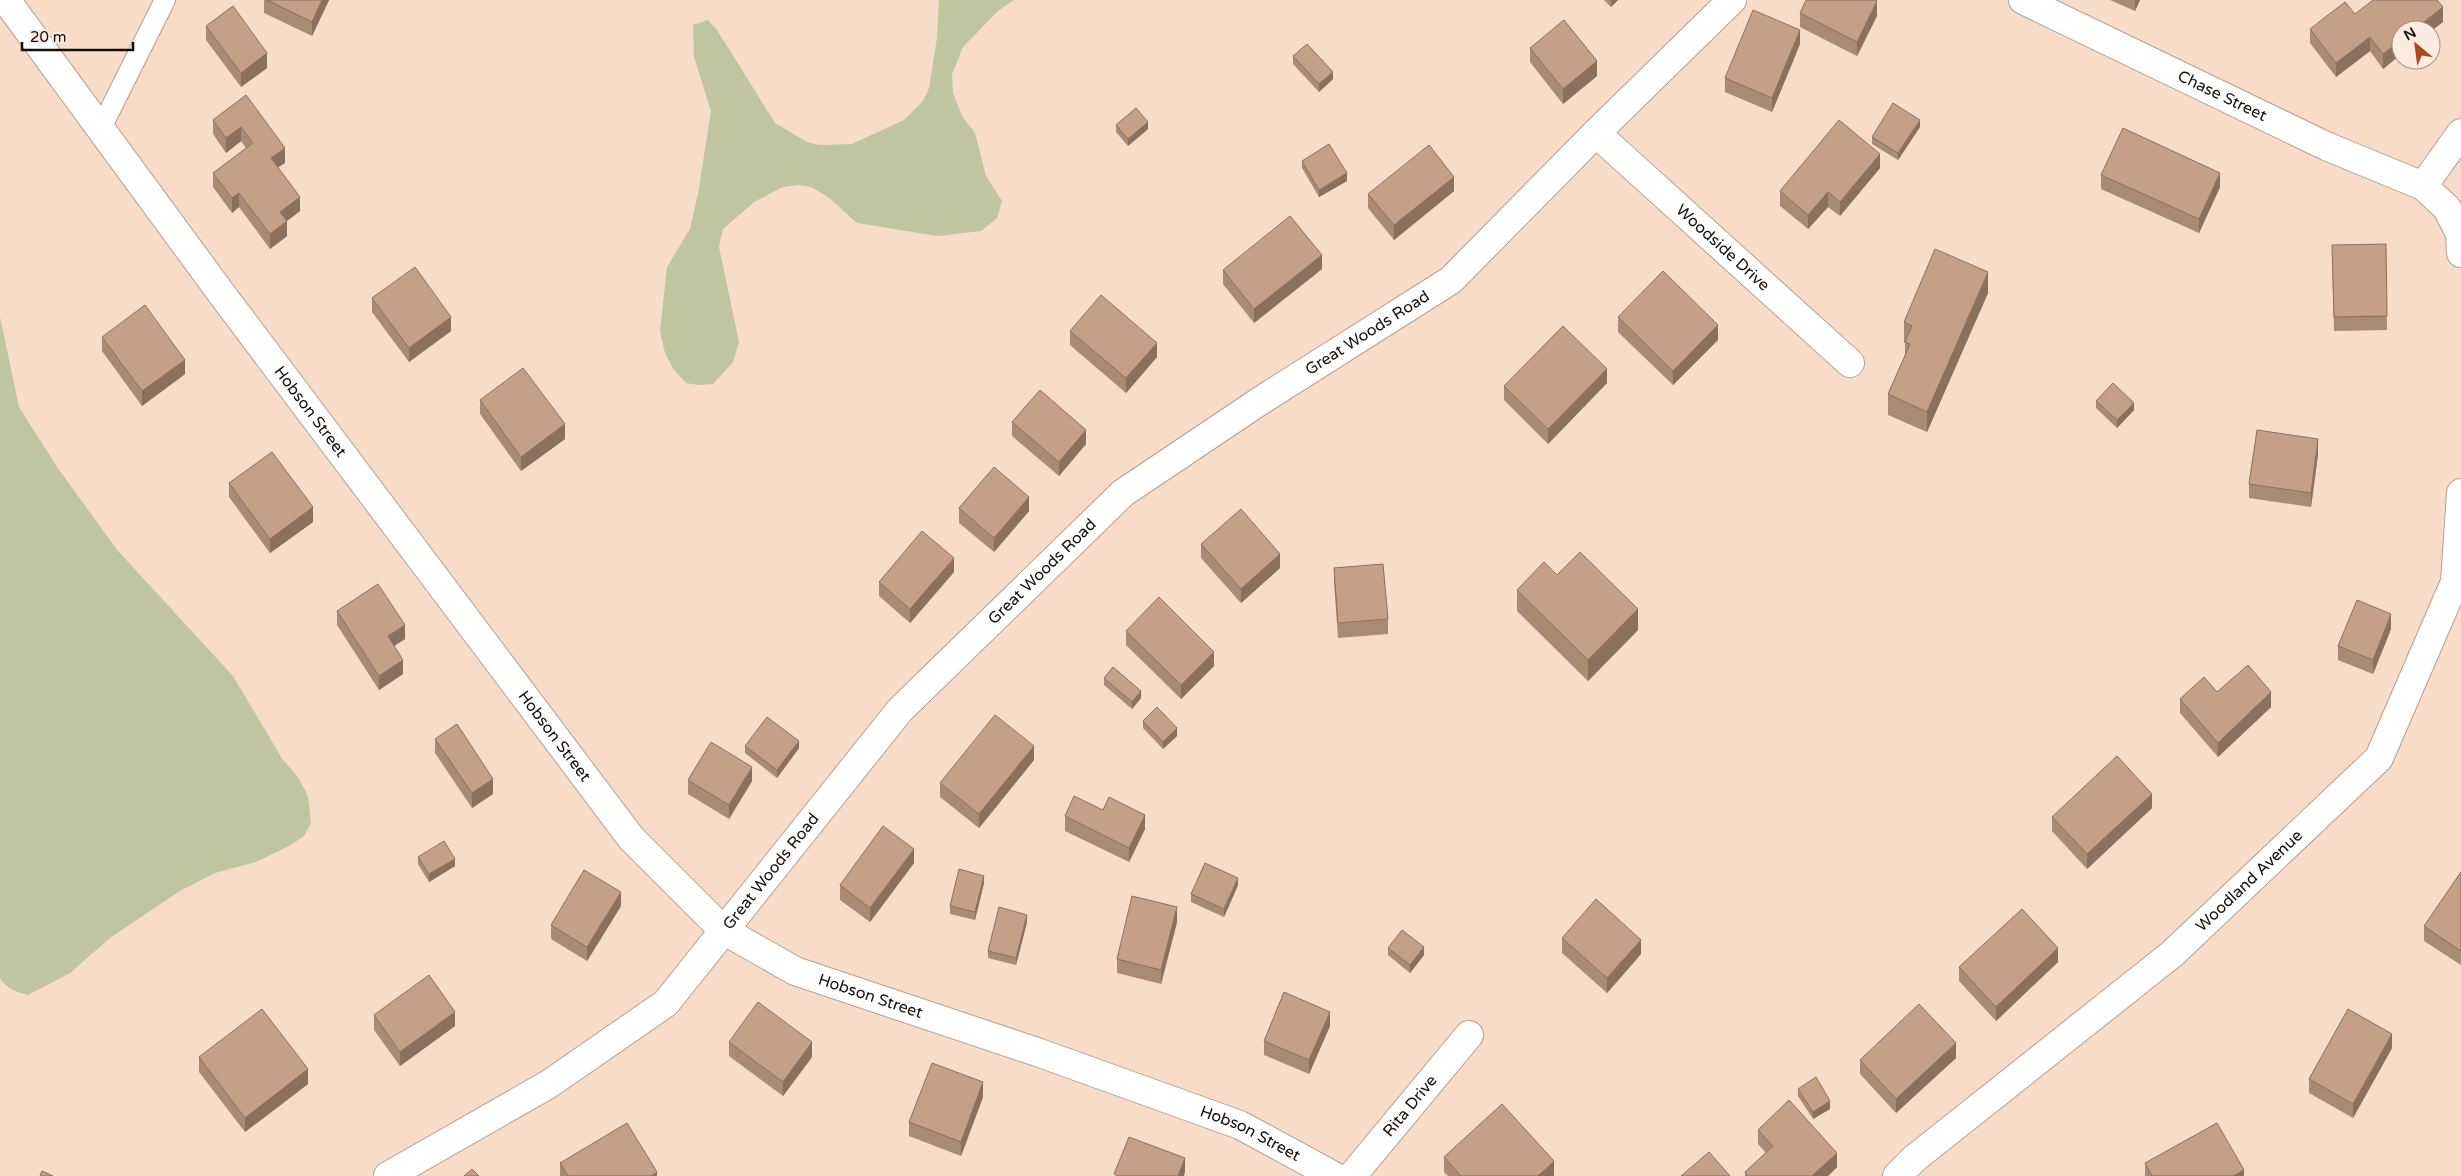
<svg xmlns="http://www.w3.org/2000/svg" width="2461" height="1176" font-family="'Varela Round',sans-serif">
	<style>
		.green { fill: #bec59f }
		.lines { fill: none; stroke-linecap: round; stroke-linejoin: round }
		.lane-casing { stroke: #b89f8d; stroke-width: 22 }
		.street-casing { stroke: #b89f8d; stroke-width: 30 }
		.lane { stroke: #fff; stroke-width: 20 }
		.street { stroke: #fff; stroke-width: 28 }
		.wall { fill: #a98a73 }
		.shaded-wall { fill: #8a705e }
		.building { fill: #c5a086; stroke: #8a705e }
		.labels { text-anchor: middle; dominant-baseline: central; stroke-width: 5; stroke-linejoin: round; paint-order: stroke }
		.street-label { font-size: 16px; fill: #160d07; stroke: #fcebe0 }
	</style>
	<rect width="100%" height="100%" fill="#f7dcc9"/>
	<g class="green">
		<polygon points="939,0 1014,0 998,11 963,47 952,74 953,93 962,116 975,133 986,176 1002,201 997,218 981,231 938,236 857,223 828,197 811,187 798,185 783,187 754,202 723,229 719,247 739,342 733,362 713,384 698,385 686,383 674,370 665,353 660,331 667,267 690,229 698,194 711,111 694,57 693,25 708,20 717,30 775,123 807,142 819,145 852,144 904,120 923,101 929,88 937,38"/>
		<path d="M0 317 19 407 57 467 118 551 233 676 283 760 298 777 308 796 311 823 304 836 289 846 256 862 215 873 180 891 110 938 70 973 28 995C16 992 6 988 0 978Z"/>
	</g>
	<g class="lines">
		<g class="lane-casing">
			<polyline id="lane" points="100,130 165,0"/>
		</g>
		<g class="street-casing">
			<g id="street">
				<path id="s1" d="M6 0 221 293 631 838 723 930 795 971 1037 1052 1240 1125 1334 1176"/>
				<path id="s2" d="M2023 0 2326 146 2423 186 2447 208 2460 234 2461 253"/>
				<path id="s3" d="M1596 133 1850 363"/>
				<polyline points="2423,186 2461,133"/>
				<path id="s4" d="M388 1176 549 1084 666 1003 900 710 1123 493 1260 401 1451 280 1596 133 1732 0"/>
				<path id="s5" d="M1352 1176 1469 1035"/>
				<path id="s6" d="M1897 1176 1915 1158 2172 954 2379 758 2455 582 2461 493"/>
			</g>
		</g>
		<use href="#lane" class="lane"/>
		<use href="#street" class="street"/>
	</g>
	<g class="wall">
		<polygon points="264,0 329,0 312,36 264,13"/>
		<polygon points="1604,0 1618,0 1611,7"/>
		<polygon points="2110,0 2140,0 2135,11"/>
		<polygon points="1800,13 1877,16 1857,56 1800,27"/>
		<polygon points="2355,14 2443,22 2431,31 2431,30 2383,69 2370,51 2336,77 2310,43 2310,29"/>
		<polygon points="206,26 267,68 241,87 206,40"/>
		<polygon points="1800,44 1772,112 1725,92 1725,78"/>
		<polygon points="1530,48 1597,76 1563,104 1530,62"/>
		<polygon points="1293,56 1333,79 1319,92 1293,64"/>
		<polygon points="246,95 285,163 278,167 300,211 287,221 287,236 270,249 239,207 232,213 213,187 213,173 246,148 241,141 226,153 213,134 213,120"/>
		<polygon points="1116,125 1148,129 1128,146 1116,132"/>
		<polygon points="1920,127 1898,160 1872,144 1872,137"/>
		<polygon points="1302,161 1347,181 1319,197 1302,168"/>
		<polygon points="1880,168 1840,216 1828,207 1808,229 1780,206 1780,191"/>
		<polygon points="2101,175 2220,187 2199,233 2101,189"/>
		<polygon points="1454,191 1394,240 1368,208 1368,194"/>
		<polygon points="2386,244 2387,330 2334,331 2332,259"/>
		<polygon points="1322,269 1254,323 1223,284 1223,270"/>
		<polygon points="1988,293 1927,432 1888,415 1888,394 1905,356 1905,343 1904,343 1904,322"/>
		<polygon points="372,298 451,331 409,362 372,312"/>
		<polygon points="1618,317 1718,340 1673,385 1618,332"/>
		<polygon points="1070,331 1157,357 1126,393 1070,345"/>
		<polygon points="102,337 185,374 142,406 102,351"/>
		<polygon points="1607,383 1548,444 1504,400 1504,386"/>
		<polygon points="480,400 565,439 521,471 480,414"/>
		<polygon points="2096,401 2134,410 2117,428 2096,408"/>
		<polygon points="1012,422 1086,444 1059,476 1012,436"/>
		<polygon points="2318,454 2311,507 2249,498 2249,484"/>
		<polygon points="229,483 313,522 270,553 229,497"/>
		<polygon points="959,508 1029,511 994,552 959,523"/>
		<polygon points="1201,544 1280,568 1241,603 1201,558"/>
		<polygon points="1334,568 1388,619 1388,634 1338,638 1334,582"/>
		<polygon points="954,572 910,623 879,596 879,582"/>
		<polygon points="1557,575 1638,630 1588,681 1517,611 1517,590"/>
		<polygon points="337,611 405,639 394,646 403,674 379,690 337,625"/>
		<polygon points="2391,629 2373,674 2338,660 2338,646"/>
		<polygon points="1126,631 1214,666 1181,699 1126,645"/>
		<polygon points="1104,678 1141,698 1132,709 1104,685"/>
		<polygon points="2217,692 2271,707 2218,757 2180,713 2180,699"/>
		<polygon points="1143,721 1177,736 1163,749 1143,728"/>
		<polygon points="435,739 493,794 472,808 435,753"/>
		<polygon points="745,746 799,748 777,778 745,753"/>
		<polygon points="1034,760 979,828 940,797 940,783"/>
		<polygon points="688,780 752,781 729,819 688,794"/>
		<polygon points="2152,808 2087,869 2052,831 2052,817"/>
		<polygon points="1103,810 1145,829 1129,862 1065,831 1065,816"/>
		<polygon points="418,857 455,866 429,882 418,864"/>
		<polygon points="914,863 870,922 840,900 840,885"/>
		<polygon points="2461,872 2461,965 2424,941 2424,926"/>
		<polygon points="984,883 975,920 950,914 950,906"/>
		<polygon points="1238,885 1224,917 1191,902 1191,894"/>
		<polygon points="621,906 587,961 551,939 551,925"/>
		<polygon points="1027,922 1016,965 988,958 988,951"/>
		<polygon points="1177,922 1161,984 1117,973 1117,959"/>
		<polygon points="1562,938 1641,954 1607,993 1562,953"/>
		<polygon points="1388,948 1424,955 1410,973 1388,955"/>
		<polygon points="2058,962 1996,1021 1959,981 1959,967"/>
		<polygon points="374,1015 455,1026 400,1066 374,1030"/>
		<polygon points="1330,1026 1309,1074 1264,1055 1264,1041"/>
		<polygon points="729,1042 812,1057 783,1096 729,1056"/>
		<polygon points="2392,1048 2353,1118 2309,1093 2309,1079"/>
		<polygon points="199,1057 308,1084 245,1132 199,1072"/>
		<polygon points="1956,1058 1896,1113 1860,1074 1860,1060"/>
		<polygon points="1798,1089 1830,1109 1813,1119 1798,1096"/>
		<polygon points="983,1097 961,1156 909,1136 909,1122"/>
		<polygon points="1758,1130 1837,1167 1828,1176 1745,1176 1745,1172 1766,1153 1758,1144"/>
		<polygon points="1444,1157 1554,1175 1553,1176 1448,1176 1444,1172"/>
		<polygon points="560,1163 657,1176 560,1176"/>
		<polygon points="2145,1163 2244,1176 2145,1176"/>
	</g>
	<g class="shaded-wall">
		<polygon points="322,0 329,0 312,36 312,22"/>
		<polygon points="1611,0 1618,0 1611,7"/>
		<polygon points="2135,0 2140,0 2135,11"/>
		<polygon points="1877,1 1877,16 1857,56 1857,42"/>
		<polygon points="2443,7 2443,22 2431,31 2431,30 2414,30"/>
		<polygon points="1800,30 1800,44 1772,112 1772,98"/>
		<polygon points="2370,37 2370,51 2336,77 2336,63"/>
		<polygon points="2401,40 2401,54 2383,69 2383,54"/>
		<polygon points="267,53 267,68 241,87 241,73"/>
		<polygon points="1597,61 1597,76 1563,104 1563,89"/>
		<polygon points="1333,72 1333,79 1319,92 1319,84"/>
		<polygon points="1920,120 1920,127 1898,160 1898,153"/>
		<polygon points="1148,122 1148,129 1128,146 1128,139"/>
		<polygon points="241,127 241,141 226,153 226,138"/>
		<polygon points="285,148 285,163 271,172 271,158"/>
		<polygon points="1880,154 1880,168 1840,216 1840,202"/>
		<polygon points="1347,173 1347,181 1319,197 1319,190"/>
		<polygon points="2220,173 2220,187 2199,233 2199,219"/>
		<polygon points="1454,177 1454,191 1394,240 1394,225"/>
		<polygon points="1828,192 1828,207 1808,229 1808,215"/>
		<polygon points="239,193 239,207 232,213 232,198"/>
		<polygon points="300,197 300,211 280,226 280,212"/>
		<polygon points="287,221 287,236 270,249 270,234"/>
		<polygon points="1322,255 1322,269 1254,323 1254,309"/>
		<polygon points="1988,272 1988,293 1927,432 1927,412"/>
		<polygon points="451,317 451,331 409,362 409,348"/>
		<polygon points="1718,325 1718,340 1673,385 1673,371"/>
		<polygon points="1157,343 1157,357 1126,393 1126,378"/>
		<polygon points="185,360 185,374 142,406 142,391"/>
		<polygon points="1607,369 1607,383 1548,444 1548,429"/>
		<polygon points="2134,403 2134,410 2117,428 2117,420"/>
		<polygon points="565,424 565,439 521,471 521,457"/>
		<polygon points="1086,430 1086,444 1059,476 1059,462"/>
		<polygon points="2318,439 2318,454 2311,507 2311,493"/>
		<polygon points="1029,497 1029,511 994,552 994,538"/>
		<polygon points="313,507 313,522 270,553 270,539"/>
		<polygon points="1280,554 1280,568 1241,603 1241,589"/>
		<polygon points="954,558 954,572 910,623 910,609"/>
		<polygon points="1638,609 1638,630 1588,681 1588,660"/>
		<polygon points="2391,614 2391,629 2373,674 2373,660"/>
		<polygon points="405,625 405,639 388,650 388,636"/>
		<polygon points="1214,652 1214,666 1181,699 1181,685"/>
		<polygon points="403,660 403,674 379,690 379,676"/>
		<polygon points="1141,691 1141,698 1132,709 1132,702"/>
		<polygon points="2271,692 2271,707 2218,757 2218,743"/>
		<polygon points="1177,728 1177,736 1163,749 1163,742"/>
		<polygon points="799,741 799,748 777,778 777,770"/>
		<polygon points="1034,746 1034,760 979,828 979,814"/>
		<polygon points="752,767 752,781 729,819 729,805"/>
		<polygon points="493,779 493,794 472,808 472,793"/>
		<polygon points="2152,794 2152,808 2087,869 2087,854"/>
		<polygon points="1145,815 1145,829 1129,862 1129,848"/>
		<polygon points="914,849 914,863 870,922 870,908"/>
		<polygon points="455,859 455,866 429,882 429,874"/>
		<polygon points="984,876 984,883 975,920 975,912"/>
		<polygon points="1238,878 1238,885 1224,917 1224,909"/>
		<polygon points="621,892 621,906 587,961 587,947"/>
		<polygon points="1177,907 1177,922 1161,984 1161,970"/>
		<polygon points="1027,915 1027,922 1016,965 1016,958"/>
		<polygon points="1641,940 1641,954 1607,993 1607,978"/>
		<polygon points="1424,947 1424,955 1410,973 1410,965"/>
		<polygon points="2058,948 2058,962 1996,1021 1996,1007"/>
		<polygon points="455,1012 455,1026 400,1066 400,1052"/>
		<polygon points="1330,1012 1330,1026 1309,1074 1309,1060"/>
		<polygon points="2392,1034 2392,1048 2353,1118 2353,1104"/>
		<polygon points="812,1042 812,1057 783,1096 783,1082"/>
		<polygon points="1956,1043 1956,1058 1896,1113 1896,1099"/>
		<polygon points="308,1069 308,1084 245,1132 245,1118"/>
		<polygon points="983,1082 983,1097 961,1156 961,1142"/>
		<polygon points="1830,1101 1830,1109 1813,1119 1813,1112"/>
		<polygon points="1837,1153 1837,1167 1828,1176 1812,1176"/>
		<polygon points="1185,1158 1185,1172 1184,1176 1178,1176"/>
		<polygon points="1554,1161 1554,1175 1553,1176 1538,1176"/>
		<polygon points="2244,1170 2244,1176 2233,1176"/>
		<polygon points="657,1172 657,1176 651,1176"/>
	</g>
	<g class="building">
		<polygon points="267,0 322,0 312,22"/>
		<polygon points="1806,0 1875,0 1877,1 1857,42 1800,13"/>
		<polygon points="2373,0 2437,0 2443,7 2414,30 2401,30 2401,40 2383,54 2370,37 2336,63 2310,29 2345,2 2355,14"/>
		<polygon points="233,6 267,53 241,73 206,26"/>
		<polygon points="1753,10 1800,30 1772,98 1725,78"/>
		<polygon points="1564,20 1597,61 1563,89 1530,48"/>
		<polygon points="1307,44 1333,72 1319,84 1293,56"/>
		<polygon points="246,95 285,148 271,158 300,197 280,212 287,221 270,234 239,193 232,198 213,173 253,143 241,127 226,138 213,120"/>
		<polygon points="1893,103 1920,120 1898,153 1872,137"/>
		<polygon points="1136,108 1148,122 1128,139 1116,125"/>
		<polygon points="1839,120 1880,154 1840,202 1828,192 1808,215 1780,191"/>
		<polygon points="2123,128 2220,173 2199,219 2101,175"/>
		<polygon points="1329,144 1347,173 1319,190 1302,161"/>
		<polygon points="1429,145 1454,177 1394,225 1368,194"/>
		<polygon points="1290,216 1322,255 1254,309 1223,270"/>
		<polygon points="2386,244 2387,316 2334,317 2332,245"/>
		<polygon points="1935,249 1988,272 1927,412 1888,394 1910,344 1905,342 1912,326 1904,322"/>
		<polygon points="415,267 451,317 409,348 372,298"/>
		<polygon points="1663,271 1718,325 1673,371 1618,317"/>
		<polygon points="1101,295 1157,343 1126,378 1070,331"/>
		<polygon points="145,305 185,360 142,391 102,337"/>
		<polygon points="1563,326 1607,369 1548,429 1504,386"/>
		<polygon points="523,368 565,424 521,457 480,400"/>
		<polygon points="2113,383 2134,403 2117,420 2096,401"/>
		<polygon points="1040,390 1086,430 1059,462 1012,422"/>
		<polygon points="2257,430 2318,439 2311,493 2249,484"/>
		<polygon points="272,452 313,507 270,539 229,483"/>
		<polygon points="994,467 1029,497 994,538 959,508"/>
		<polygon points="1241,509 1280,554 1241,589 1201,544"/>
		<polygon points="922,531 954,558 910,609 879,582"/>
		<polygon points="1580,552 1638,609 1588,660 1517,590 1544,562 1557,575"/>
		<polygon points="1383,564 1388,619 1338,623 1334,568"/>
		<polygon points="378,584 405,625 388,636 403,660 379,676 337,611"/>
		<polygon points="1159,597 1214,652 1181,685 1126,631"/>
		<polygon points="2357,600 2391,614 2373,660 2338,646"/>
		<polygon points="2248,665 2271,692 2218,743 2180,699 2204,677 2217,692"/>
		<polygon points="1113,667 1141,691 1132,702 1104,678"/>
		<polygon points="1157,707 1177,728 1163,742 1143,721"/>
		<polygon points="995,715 1034,746 979,814 940,783"/>
		<polygon points="767,717 799,741 777,770 745,746"/>
		<polygon points="457,724 493,779 472,793 435,739"/>
		<polygon points="711,742 752,767 729,805 688,780"/>
		<polygon points="2117,756 2152,794 2087,854 2052,817"/>
		<polygon points="1074,796 1103,810 1109,797 1145,815 1129,848 1065,816"/>
		<polygon points="883,826 914,849 870,908 840,885"/>
		<polygon points="444,841 455,859 429,874 418,857"/>
		<polygon points="1205,863 1238,878 1224,909 1191,894"/>
		<polygon points="959,869 984,876 975,912 950,906"/>
		<polygon points="584,870 621,892 587,947 551,925"/>
		<polygon points="2461,872 2461,951 2424,926"/>
		<polygon points="1132,896 1177,907 1161,970 1117,959"/>
		<polygon points="1596,899 1641,940 1607,978 1562,938"/>
		<polygon points="999,907 1027,915 1016,958 988,951"/>
		<polygon points="2022,909 2058,948 1996,1007 1959,967"/>
		<polygon points="1402,930 1424,947 1410,965 1388,948"/>
		<polygon points="429,975 455,1012 400,1052 374,1015"/>
		<polygon points="1284,992 1330,1012 1309,1060 1264,1041"/>
		<polygon points="758,1002 812,1042 783,1082 729,1042"/>
		<polygon points="1919,1004 1956,1043 1896,1099 1860,1060"/>
		<polygon points="262,1009 308,1069 245,1118 199,1057"/>
		<polygon points="2348,1009 2392,1034 2353,1104 2309,1079"/>
		<polygon points="932,1063 983,1082 961,1142 909,1122"/>
		<polygon points="1816,1077 1830,1101 1813,1112 1798,1089"/>
		<polygon points="1789,1100 1837,1153 1812,1176 1748,1176 1745,1172 1773,1146 1758,1130"/>
		<polygon points="1502,1104 1554,1161 1538,1176 1461,1176 1444,1157"/>
		<polygon points="627,1123 657,1172 651,1176 568,1176 560,1163"/>
		<polygon points="2217,1123 2244,1170 2233,1176 2152,1176 2145,1163"/>
		<polygon points="1129,1137 1185,1158 1178,1176 1118,1176 1114,1174"/>
		<polygon points="1709,1152 1730,1176 1681,1176"/>
		<polygon points="472,1169 479,1176 464,1176"/>
		<polygon points="42,1171 53,1176 40,1176"/>
	</g>
	<g class="labels">
		<g class="street-label">
			<text stroke="none"><textPath href="#s2" startOffset="221">Chase Street</textPath></text>
			<text stroke="none"><textPath href="#s3" startOffset="171">Woodside Drive</textPath></text>
			<text stroke="none"><textPath href="#s4" startOffset="1306">Great Woods Road</textPath></text>
			<text stroke="none"><textPath href="#s1" startOffset="512">Hobson Street</textPath></text>
			<text stroke="none"><textPath href="#s4" startOffset="901">Great Woods Road</textPath></text>
			<text stroke="none"><textPath href="#s1" startOffset="918">Hobson Street</textPath></text>
			<text stroke="none"><textPath href="#s4" startOffset="496">Great Woods Road</textPath></text>
			<text stroke="none"><textPath href="#s6" startOffset="460">Woodland Avenue</textPath></text>
			<text stroke="none"><textPath href="#s1" startOffset="1338">Hobson Street</textPath></text>
			<text stroke="none"><textPath href="#s5" startOffset="91">Rita Drive</textPath></text>
			<text stroke="none"><textPath href="#s1" startOffset="1742">Hobson Street</textPath></text>
		</g>
	</g>
	<g transform="translate(2416 45) rotate(331)"><circle r="24" fill="#fcebe0" stroke="#a09289"/>
	<path d="M0-4L9 19L0 12L-9 19Z" fill="#ad4620"/>
	<text y="-8" font-size="14" font-weight="bold" text-anchor="middle" fill="#160d07">N</text>
	</g>
	<path d="M22 42v8h111v-8" fill="none" stroke="#160d07" stroke-width="2.5"/>
	<text x="30" y="42" font-size="15" fill="#160d07" stroke="#fcebe0" stroke-width="4" paint-order="stroke">20 m</text>
</svg>
